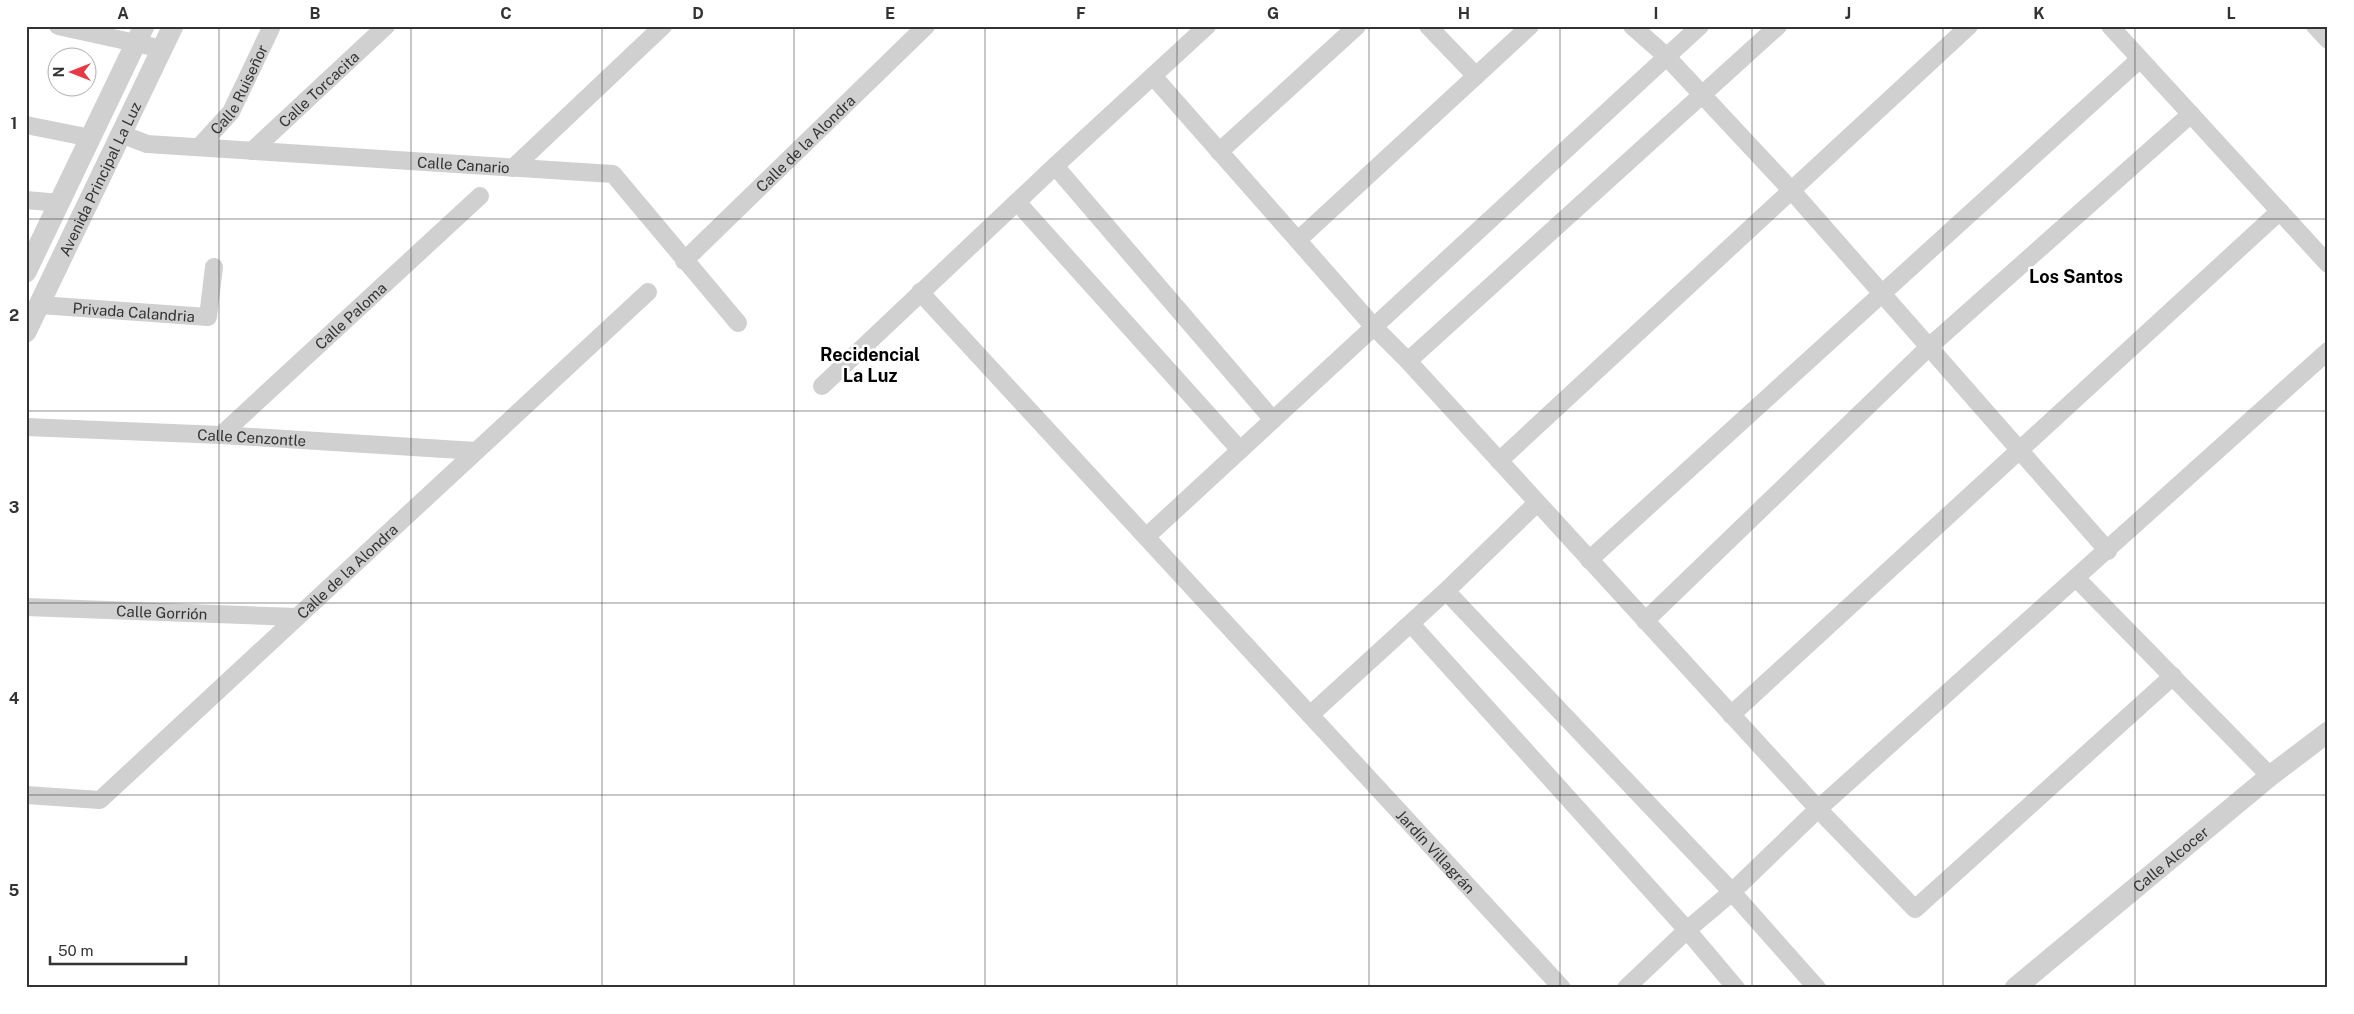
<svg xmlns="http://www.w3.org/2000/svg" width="2354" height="1014" font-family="'Public Sans',sans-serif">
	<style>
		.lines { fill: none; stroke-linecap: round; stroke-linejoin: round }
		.minor { stroke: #d0d0d0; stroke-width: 18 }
		.tertiary { stroke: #d0d0d0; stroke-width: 21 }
		.grid { fill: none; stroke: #333; stroke-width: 1; stroke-opacity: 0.55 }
		.labels { text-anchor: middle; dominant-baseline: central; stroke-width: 5; stroke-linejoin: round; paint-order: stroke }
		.street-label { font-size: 15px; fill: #333; stroke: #fff }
		.quarter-label { font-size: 18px; font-weight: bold; fill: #000; stroke: #fff }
		.neatline { fill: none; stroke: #333; stroke-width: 2 }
		.grid-label { font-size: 16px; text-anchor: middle; font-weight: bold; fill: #333 }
	</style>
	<rect width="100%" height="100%" fill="#fff"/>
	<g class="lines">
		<g class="minor">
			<polyline points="58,26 163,49"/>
			<polyline points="1428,26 1476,76"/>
			<polyline points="1632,26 1666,56 1792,191 2108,551"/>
			<polyline points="2110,26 2328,264"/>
			<polyline points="2315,26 2328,40"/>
			<polyline points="1153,76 1374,327 1408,361 1818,809 1915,909 2173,676"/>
			<polyline points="26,125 91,138"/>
			<path id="s1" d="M121 134 147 144 613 174 738 323"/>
			<path id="s2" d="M199 147 231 112 272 26"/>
			<path id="s3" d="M252 151 386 26"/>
			<polyline points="1219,152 1357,26"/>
			<polyline points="1055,166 1273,420"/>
			<polyline points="513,168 663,26"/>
			<polyline points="26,200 60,203"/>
			<polyline points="1017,202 1240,450"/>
			<polyline points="1298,240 1530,26"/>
			<path id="s4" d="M684 261 926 26"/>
			<path id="s5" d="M920 292 1562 988"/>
			<path id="s6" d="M40 305 208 317 214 267"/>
			<polyline points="1408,361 1778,26"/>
			<polyline points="822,386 1055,166 1207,26"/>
			<path id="s7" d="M26 427 221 435 476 451"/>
			<path id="s8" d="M221 435 480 196"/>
			<polyline points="1499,461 1969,26"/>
			<polyline points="1146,537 1700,26"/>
			<polyline points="1589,560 2140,59"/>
			<polyline points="2076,578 2270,776"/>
			<polyline points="1446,591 1732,892 1817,988"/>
			<path id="s9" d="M26 607 297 617"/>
			<polyline points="1645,621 1930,346 2191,114"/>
			<polyline points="1411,624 1687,930 1736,988"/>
			<polyline points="1310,715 1446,591 1537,503"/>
			<polyline points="1731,715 2280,211"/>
			<path id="s10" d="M26 795 100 800 648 292"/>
			<polyline points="1626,988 1687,930 1732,892 1818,809 2328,351"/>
		</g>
		<g class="tertiary">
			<polyline points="26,272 144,26"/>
			<path id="s11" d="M26 332 173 26"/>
			<path id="s12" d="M2015 988 2270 776 2328 732"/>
		</g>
	</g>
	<path class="grid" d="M219 26V988M411 26V988M602 26V988M794 26V988M985 26V988M1177 26V988M1369 26V988M1560 26V988M1752 26V988M1943 26V988M2135 26V988M26 219H2328M26 411H2328M26 603H2328M26 795H2328"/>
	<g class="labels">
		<g class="street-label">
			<text stroke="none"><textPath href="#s2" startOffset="71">Calle Ruiseñor</textPath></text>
			<text stroke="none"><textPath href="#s3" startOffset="91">Calle Torcacita</textPath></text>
			<text stroke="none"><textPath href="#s4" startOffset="169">Calle de la Alondra</textPath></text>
			<text stroke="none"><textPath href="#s1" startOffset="345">Calle Canario</textPath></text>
			<text stroke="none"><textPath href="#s11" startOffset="170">Avenida Principal La Luz</textPath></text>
			<text stroke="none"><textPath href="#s6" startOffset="94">Privada Calandria</textPath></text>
			<text stroke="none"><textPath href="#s8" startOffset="176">Calle Paloma</textPath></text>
			<text stroke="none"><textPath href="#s7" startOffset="226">Calle Cenzontle</textPath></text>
			<text stroke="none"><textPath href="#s10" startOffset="411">Calle de la Alondra</textPath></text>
			<text stroke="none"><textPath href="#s9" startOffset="136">Calle Gorrión</textPath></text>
			<text stroke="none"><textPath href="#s5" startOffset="761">Jardín Villagrán</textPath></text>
			<text stroke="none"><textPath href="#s12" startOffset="202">Calle Alcocer</textPath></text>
		</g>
		<g class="quarter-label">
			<text x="2076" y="276">Los Santos</text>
			<text x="870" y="354">Recidencial<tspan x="870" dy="21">La Luz</tspan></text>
		</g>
	</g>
	<rect width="2354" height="1014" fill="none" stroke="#ffffff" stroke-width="55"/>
	<g transform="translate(72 72) rotate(270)"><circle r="24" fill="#ffffff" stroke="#adadad"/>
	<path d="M0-4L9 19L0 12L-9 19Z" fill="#e63946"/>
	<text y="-8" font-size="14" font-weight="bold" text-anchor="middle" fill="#333333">N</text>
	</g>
	<path d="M50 956v8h136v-8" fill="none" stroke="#333333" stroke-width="2.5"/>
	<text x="58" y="956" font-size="15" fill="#333333" stroke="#ffffff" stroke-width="4" paint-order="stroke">50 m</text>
	<rect x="28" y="28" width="2298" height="958" class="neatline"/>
	<g class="grid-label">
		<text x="123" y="19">A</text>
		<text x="315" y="19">B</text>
		<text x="506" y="19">C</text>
		<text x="698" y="19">D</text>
		<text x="890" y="19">E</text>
		<text x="1081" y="19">F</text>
		<text x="1273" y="19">G</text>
		<text x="1464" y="19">H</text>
		<text x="1656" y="19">I</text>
		<text x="1848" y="19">J</text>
		<text x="2039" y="19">K</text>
		<text x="2231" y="19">L</text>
		<text x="14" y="129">1</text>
		<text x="14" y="321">2</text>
		<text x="14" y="513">3</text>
		<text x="14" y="704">4</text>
		<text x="14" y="896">5</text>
	</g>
</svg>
